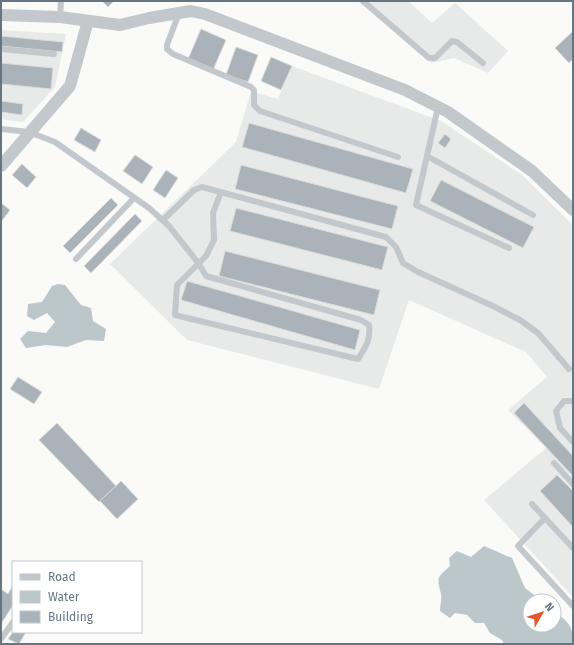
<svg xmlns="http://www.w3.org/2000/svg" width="574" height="645" font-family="'Fira Sans',sans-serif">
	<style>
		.built { fill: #e8e9e9 }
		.water { fill: #bbc7cb }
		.building { fill: #aab3b9; stroke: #dcdcda }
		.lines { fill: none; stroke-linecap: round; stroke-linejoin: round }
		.service { stroke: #c3c8cc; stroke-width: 6 }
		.minor { stroke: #c3c8cc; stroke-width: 12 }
	</style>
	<rect width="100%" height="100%" fill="#fafaf8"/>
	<g class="built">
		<polygon points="358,1 408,1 432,23 455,3 508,51 488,73 454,58 432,63"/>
		<polygon points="1,30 66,34 55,87 23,122 1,119"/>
		<polygon points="292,66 441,121 521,174 573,225 573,597 484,500 546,448 508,410 547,377 526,352 409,300 379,389 187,340 110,264 236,142 251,91 278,99"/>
	</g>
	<g class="water">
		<polygon points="58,284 65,285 81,305 91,308 93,321 106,329 104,341 86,340 67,347 46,345 26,348 20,339 28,331 46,333 55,322 47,313 34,320 27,316 28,304 42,302 52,286"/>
		<path d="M484 546 512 558 525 588 542 601H530V625H554V611C569 623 573 625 573 644H504L502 640 490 633 484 623H475L467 615 455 613 450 618 440 611C440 606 442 599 441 594 437 577 436 579 450 566L449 558 457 551 471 557Z"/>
	</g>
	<g class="building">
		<polygon points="102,1 114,1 108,7"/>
		<polygon points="201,29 226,40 213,70 188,59"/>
		<polygon points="573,31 573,59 569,63 555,48"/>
		<polygon points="1,36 63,42 62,52 1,46"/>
		<polygon points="236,47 258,55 248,82 226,75"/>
		<polygon points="271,57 292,66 281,90 261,81"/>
		<polygon points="1,63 53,68 51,89 1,84"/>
		<polygon points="1,101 23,104 22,115 1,112"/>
		<polygon points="249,123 413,169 406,193 242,147"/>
		<polygon points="81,128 101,140 95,152 74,140"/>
		<polygon points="445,134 451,139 445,148 438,143"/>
		<polygon points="135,155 153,167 142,184 123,171"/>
		<polygon points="22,164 36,177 27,188 12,175"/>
		<polygon points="241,165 398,206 392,229 235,189"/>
		<polygon points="166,170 178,178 165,198 153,190"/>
		<polygon points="441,180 534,227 523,248 430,201"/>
		<polygon points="111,198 118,205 70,253 63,246"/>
		<polygon points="1,203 10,210 1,222"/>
		<polygon points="236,208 388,247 382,270 230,231"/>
		<polygon points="135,214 142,221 91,273 84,266"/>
		<polygon points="225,251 380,290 374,315 219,276"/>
		<polygon points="187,281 360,330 355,350 181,300"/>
		<polygon points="18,377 42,392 34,404 10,389"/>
		<polygon points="524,403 573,456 573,476 514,413"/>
		<polygon points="57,423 116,486 99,502 39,440"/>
		<polygon points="557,475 573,491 573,527 540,491"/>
		<polygon points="121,481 138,499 117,519 100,501"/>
		<polygon points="13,585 13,605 1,624 1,589 8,594"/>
		<polygon points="13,632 26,632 19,644 8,639"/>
	</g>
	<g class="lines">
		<g class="service">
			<polyline points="363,1 429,58 435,58 452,41 457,42 483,63"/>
			<polyline points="179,13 167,45 167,49 173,54 251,87 254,90 254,105 260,111 398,157"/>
			<polyline points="60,17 61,1"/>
			<polyline points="1,49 54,54"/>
			<polyline points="438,107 416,205 509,248"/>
			<path d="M1 129 29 132 55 142 149 208 169 226 199 264 206 276 361 320 369 325C371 339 366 347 358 359L175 315 177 285 206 256 214 240 213 213 221 192"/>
			<polyline points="427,156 533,215"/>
			<polyline points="163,220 194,190 202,187 386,237 396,247 403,263 418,272 493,306 520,320 538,333 569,369"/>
			<polyline points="76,259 134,198"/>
			<polyline points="573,401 564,401 556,411 560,428 573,442"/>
			<polyline points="554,463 573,484"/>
			<polyline points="532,504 573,548"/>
			<polyline points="545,518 518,546 573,606"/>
			<polyline points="1,639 13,622"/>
		</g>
		<g class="minor">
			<polyline points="1,15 60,17 120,25 149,18 191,11 205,14 405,90 448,112 532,171 573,210"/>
			<polyline points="1,166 70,86 88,21"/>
		</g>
	</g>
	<rect width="574" height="645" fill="none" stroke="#657683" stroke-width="4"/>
	<rect x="12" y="561" width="130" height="72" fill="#ffffff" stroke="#c1c8cd"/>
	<rect x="20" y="574" width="20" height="6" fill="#c3c8cc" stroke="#c1c8cd"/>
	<text x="48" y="581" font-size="12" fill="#657683">Road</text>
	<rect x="20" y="591" width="20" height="12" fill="#bbc7cb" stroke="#c1c8cd"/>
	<text x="48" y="601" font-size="12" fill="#657683">Water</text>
	<rect x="20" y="611" width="20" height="12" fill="#aab3b9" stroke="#c1c8cd"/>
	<text x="48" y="621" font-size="12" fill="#657683">Building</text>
	<g transform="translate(542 613) rotate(51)"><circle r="19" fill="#ffffff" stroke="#c1c8cd"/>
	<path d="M0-3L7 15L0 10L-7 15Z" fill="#e4572e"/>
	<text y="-6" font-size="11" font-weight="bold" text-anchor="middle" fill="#657683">N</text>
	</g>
</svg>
